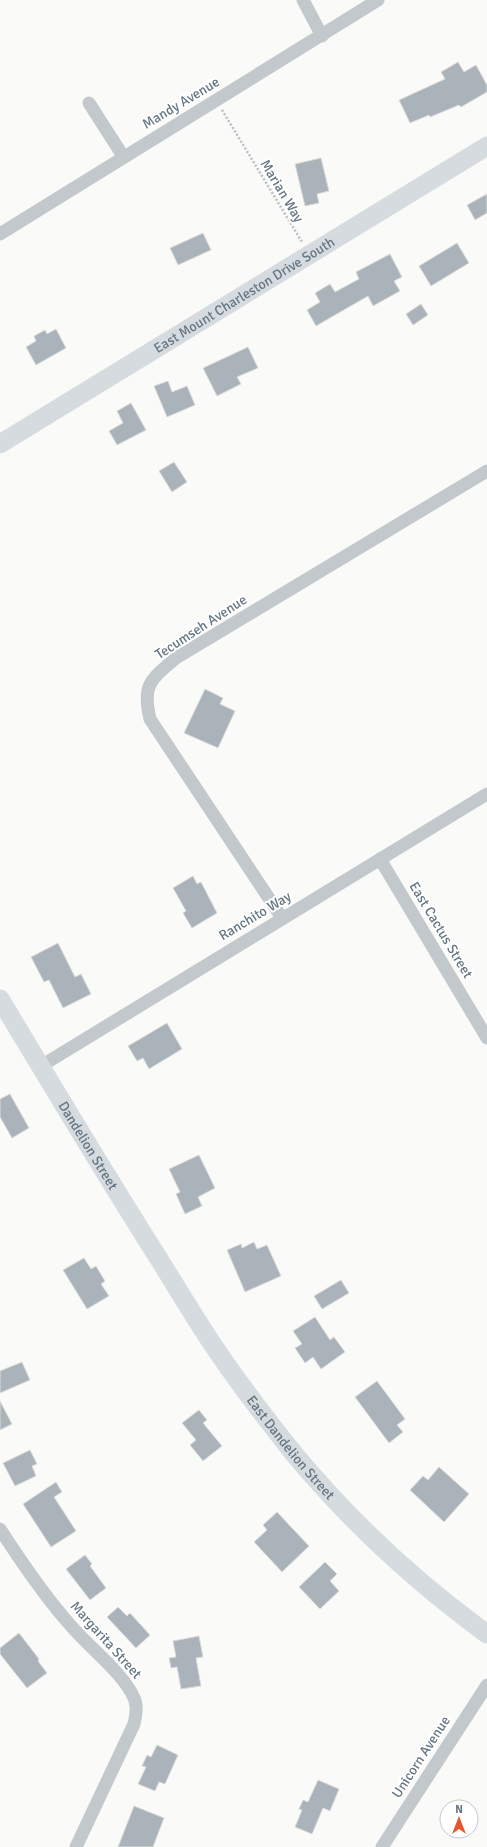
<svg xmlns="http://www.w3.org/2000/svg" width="487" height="1847" font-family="Signika,sans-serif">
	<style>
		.building { fill: #aab3b9; stroke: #dcdcda }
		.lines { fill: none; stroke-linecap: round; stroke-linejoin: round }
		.path { stroke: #bbbfc2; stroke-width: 2.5; stroke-dasharray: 2 2; stroke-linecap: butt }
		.street { stroke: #c3c8cc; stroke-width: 13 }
		.secondary { stroke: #d6dbdf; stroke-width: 19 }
		.labels { text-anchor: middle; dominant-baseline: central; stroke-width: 4; stroke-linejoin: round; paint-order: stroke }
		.street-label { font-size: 14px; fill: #657683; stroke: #fff }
	</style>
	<rect width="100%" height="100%" fill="#fafaf8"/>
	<g class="building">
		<polygon points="458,62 464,72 476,65 487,85 487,92 461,107 459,105 430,117 429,115 410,123 399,100 445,79 441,72"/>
		<polygon points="321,158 329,191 317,194 319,203 305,206 295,164"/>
		<polygon points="487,194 487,213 475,220 467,205"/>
		<polygon points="203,233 211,250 178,265 170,248"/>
		<polygon points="457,243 469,263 431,286 419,266"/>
		<polygon points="390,254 402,277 394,281 400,291 373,306 368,296 316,326 307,310 320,302 315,293 330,284 335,292 359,279 356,272"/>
		<polygon points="421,304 428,315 413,325 406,314"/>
		<polygon points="56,329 66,348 36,365 26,347 36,341 34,336 45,330 47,334"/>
		<polygon points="248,347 258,368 237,377 241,384 217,396 203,368"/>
		<polygon points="168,381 172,392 187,386 195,405 167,417 154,386"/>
		<polygon points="131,403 146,430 117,445 109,431 123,423 117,411"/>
		<polygon points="174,462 187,482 172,492 159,471"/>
		<polygon points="205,689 223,698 220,704 235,711 218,748 184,733"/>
		<polygon points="193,876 197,884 201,882 217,913 192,928 183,913 186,911 173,888"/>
		<polygon points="58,943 75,977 81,974 91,994 63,1008 49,980 44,982 31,957"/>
		<polygon points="167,1023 182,1049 149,1069 143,1058 137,1061 128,1046"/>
		<polygon points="10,1094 29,1128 12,1138 0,1117 0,1099"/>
		<polygon points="199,1155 215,1188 198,1197 202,1206 185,1214 176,1194 180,1192 169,1169"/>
		<polygon points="254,1242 257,1249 267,1245 281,1276 245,1292 227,1250 241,1244 242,1248"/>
		<polygon points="84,1258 91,1269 96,1266 105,1281 101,1284 109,1296 87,1309 63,1270"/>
		<polygon points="341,1280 349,1293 322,1309 314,1296"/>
		<polygon points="315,1317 330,1340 334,1337 345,1352 321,1369 313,1357 305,1363 295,1348 302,1344 293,1331"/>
		<polygon points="22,1362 30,1380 0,1393 0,1371"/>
		<polygon points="377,1381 405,1419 397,1425 403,1432 389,1443 355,1397"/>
		<polygon points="0,1401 12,1424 0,1430"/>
		<polygon points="199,1410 207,1420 203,1423 222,1446 203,1461 190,1445 196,1440 182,1423"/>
		<polygon points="30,1450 37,1464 32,1466 36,1476 15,1486 3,1463"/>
		<polygon points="439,1467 469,1494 444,1522 410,1490 423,1476 428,1480"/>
		<polygon points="56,1482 62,1492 54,1497 76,1531 51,1547 23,1504"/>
		<polygon points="277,1512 309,1546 282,1572 254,1542 267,1530 263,1525"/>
		<polygon points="85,1555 92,1564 90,1566 106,1588 90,1600 66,1569"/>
		<polygon points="325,1562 337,1574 330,1581 339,1591 320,1609 299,1587"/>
		<polygon points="118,1607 127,1616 130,1613 150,1635 136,1648 107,1617"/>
		<polygon points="19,1633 39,1659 38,1661 47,1673 27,1688 0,1654 0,1648"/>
		<polygon points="199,1636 203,1657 196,1658 201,1686 181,1689 177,1667 171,1668 169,1658 176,1657 173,1641"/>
		<polygon points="157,1745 178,1755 165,1784 159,1782 155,1791 138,1784 146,1767 142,1766 147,1755 151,1757"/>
		<polygon points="318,1780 339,1789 330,1811 323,1808 312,1834 295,1827 302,1810 299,1809 303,1800 308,1802"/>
		<polygon points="134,1806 164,1818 153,1847 118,1847"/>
	</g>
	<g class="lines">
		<polyline class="path" points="222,110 302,242"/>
		<g class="street">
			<polyline points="303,0 322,36"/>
			<polyline points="89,103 123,156"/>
			<polyline points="0,234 378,0"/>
			<polyline points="380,859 487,1038"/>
			<path d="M282 918 150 719C142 685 150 680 176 658L487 471"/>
			<polyline points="41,1066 487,794"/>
			<path d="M0 1529C22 1563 45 1597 72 1627 90 1648 123 1673 134 1698 138 1706 136 1716 134 1724L76 1847"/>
			<polyline points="382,1847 487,1685"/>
		</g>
		<g class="secondary">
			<path id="s1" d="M0 444 487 146"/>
			<path id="s2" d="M0 999C50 1082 100 1166 152 1248 173 1281 193 1315 215 1348 240 1385 267 1420 295 1455 351 1522 417 1583 487 1634"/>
		</g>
	</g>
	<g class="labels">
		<g class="street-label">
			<text transform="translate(181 103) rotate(-31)">Mandy Avenue</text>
			<text transform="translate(282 191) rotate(59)">Marian Way</text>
			<text stroke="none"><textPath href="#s1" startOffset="286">East Mount Charleston Drive South</textPath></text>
			<text transform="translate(201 627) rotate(-33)">Tecumseh Avenue</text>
			<text transform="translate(255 916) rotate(-31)">Ranchito Way</text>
			<text transform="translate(441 930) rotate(59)">East Cactus Street</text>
			<text stroke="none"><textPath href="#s2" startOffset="171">Dandelion Street</textPath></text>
			<text stroke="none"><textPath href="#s2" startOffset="535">East Dandelion Street</textPath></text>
			<text transform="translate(106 1640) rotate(48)">Margarita Street</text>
			<text transform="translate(421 1757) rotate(-57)">Unicorn Avenue</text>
		</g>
	</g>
	<g transform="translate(459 1819)"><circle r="19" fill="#ffffff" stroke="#c1c8cd"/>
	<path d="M0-3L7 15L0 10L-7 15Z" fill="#e4572e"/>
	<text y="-6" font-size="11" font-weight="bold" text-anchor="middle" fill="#657683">N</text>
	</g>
</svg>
